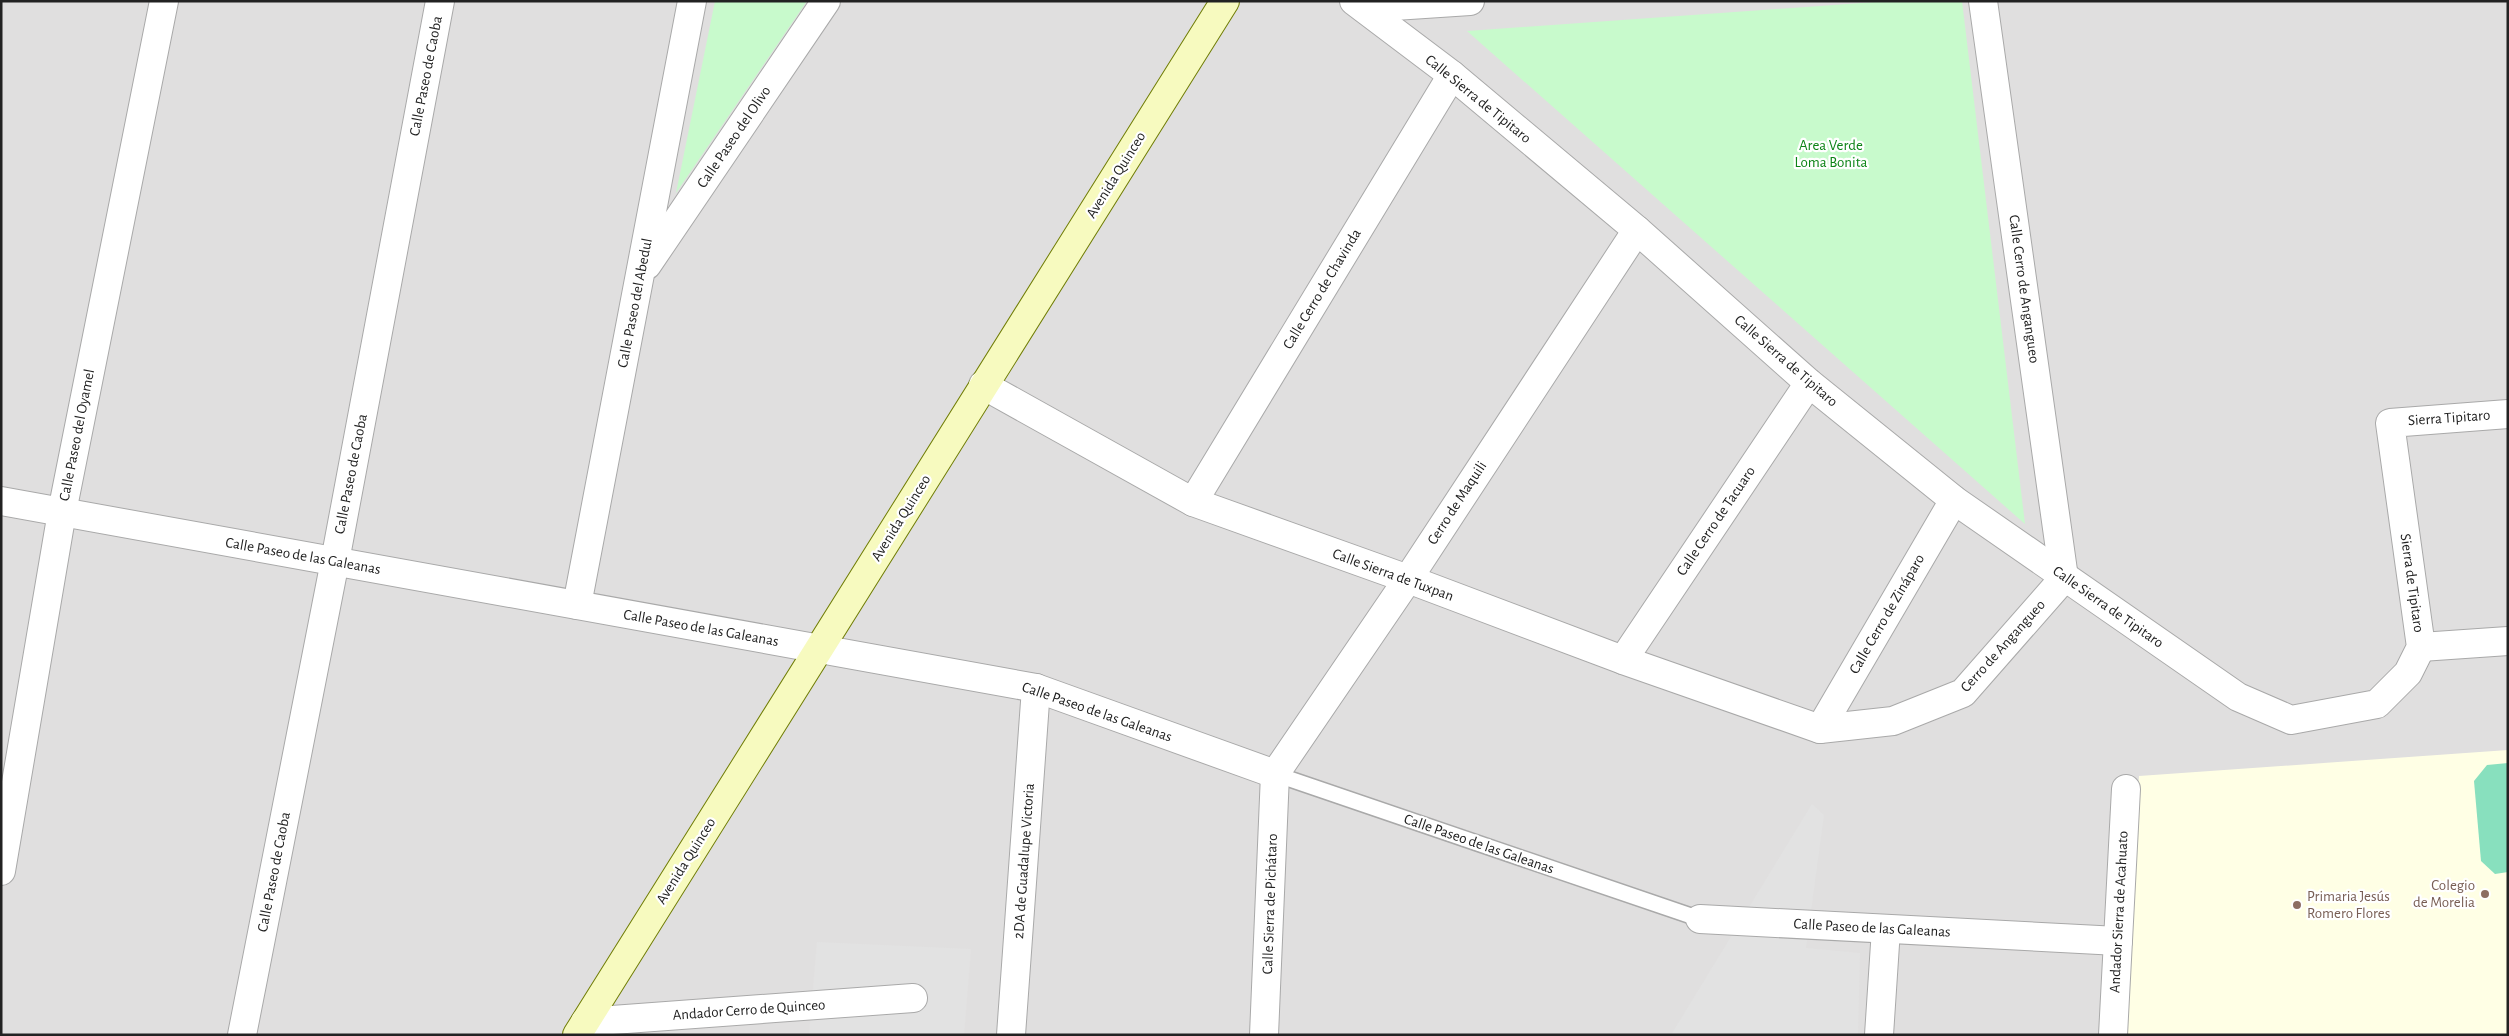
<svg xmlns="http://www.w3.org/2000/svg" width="2509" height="1036" font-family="'Alegreya Sans',sans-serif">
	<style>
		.residential { fill: #e0dfdf }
		.education { fill: #ffffe5 }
		.park { fill: #c8facc }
		.pitch { fill: #88e0be }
		.parking { fill: #e2e2e2 }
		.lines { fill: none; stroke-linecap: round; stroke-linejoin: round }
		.lane-casing { stroke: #a9a9a9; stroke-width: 18 }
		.street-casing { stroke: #a9a9a9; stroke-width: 30 }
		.secondary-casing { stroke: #707d05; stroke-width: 30 }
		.lane { stroke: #fff; stroke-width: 15 }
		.street { stroke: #fff; stroke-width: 28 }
		.secondary { stroke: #f7fabf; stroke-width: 28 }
		.education-dot { fill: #8d6e63; stroke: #fff; stroke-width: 2 }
		.labels { text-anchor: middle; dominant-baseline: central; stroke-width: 4.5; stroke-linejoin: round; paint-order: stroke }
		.street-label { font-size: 15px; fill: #222; stroke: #fff }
		.park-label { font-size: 15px; fill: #0c8416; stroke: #fff }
		.education-label { font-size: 15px; fill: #785e54; stroke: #fff; text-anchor: end }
	</style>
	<rect width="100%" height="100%" fill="#f2efe9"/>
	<rect class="residential" x="1" y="1" width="2507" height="1034"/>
	<polygon class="education" points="2508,750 2508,1035 2122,1035 2139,776"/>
	<g class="park">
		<polygon points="715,1 807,1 676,193"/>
		<polygon points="1889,1 1962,1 2025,524 1467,31"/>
	</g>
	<polygon class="pitch" points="2508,763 2508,872 2495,874 2481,861 2474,781 2487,765"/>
	<g class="parking">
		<polygon points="1812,804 1824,815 1806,948 1860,953 1858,1035 1671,1035"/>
		<polygon points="817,942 971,949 964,1035 809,1035"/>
	</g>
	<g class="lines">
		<g class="lane-casing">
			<polyline id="lane" points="1275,774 1700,919"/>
		</g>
		<g class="street-casing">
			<g id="street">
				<polyline points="1354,1 1452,75 1637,230 1809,383 1954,500 2238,697 2291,720 2377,704 2408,673 2421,647 2390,423 2508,414"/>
				<polyline points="1364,8 1470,1"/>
				<polyline points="647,265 826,1"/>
				<polyline points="983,385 1193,502 1408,579 1623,660 1820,729 1893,721 1963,693 2064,578 1983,1"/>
				<polyline points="1,501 1036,688 1275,774"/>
				<polyline points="1193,502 1452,75"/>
				<polyline points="577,605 692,1"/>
				<polyline points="2421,647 2508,641"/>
				<polyline points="1623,660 1809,383"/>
				<polyline points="1820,729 1954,500"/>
				<polyline points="1275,774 1408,579 1637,230"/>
				<polyline points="1,871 62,512 164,1"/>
				<polyline points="1700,919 2118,941"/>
				<polyline points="585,1022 913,998"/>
				<polyline points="242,1035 335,561 440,1"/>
				<polyline points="1011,1035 1036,688"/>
				<polyline points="1264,1035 1275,774"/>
				<polyline points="1879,1035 1886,929"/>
				<polyline points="2113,1035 2126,789"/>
			</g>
		</g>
		<g class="secondary-casing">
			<polyline id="secondary" points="577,1035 1225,1"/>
		</g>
		<use href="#lane" class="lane"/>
		<use href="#street" class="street"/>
		<use href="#secondary" class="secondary"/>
	</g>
	<g class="education-dot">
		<circle cx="2485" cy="894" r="5"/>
		<circle cx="2297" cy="905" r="5"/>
	</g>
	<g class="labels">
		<g class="street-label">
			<text transform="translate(426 76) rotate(-79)">Calle Paseo de Caoba</text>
			<text transform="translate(1478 99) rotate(39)">Calle Sierra de Tipitaro</text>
			<text transform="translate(734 137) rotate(-56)">Calle Paseo del Olivo</text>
			<text transform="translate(1116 175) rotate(-58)">Avenida Quinceo</text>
			<text transform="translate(1322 289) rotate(-59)">Calle Cerro de Chavinda</text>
			<text transform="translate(2024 289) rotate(82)">Calle Cerro de Angangueo</text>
			<text transform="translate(635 303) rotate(-79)">Calle Paseo del Abedul</text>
			<text transform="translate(1786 361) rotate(41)">Calle Sierra de Tipitaro</text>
			<text transform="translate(2449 418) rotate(-4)">Sierra Tipitaro</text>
			<text transform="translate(77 435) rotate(-79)">Calle Paseo del Oyamel</text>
			<text transform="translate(351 474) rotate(-79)">Calle Paseo de Caoba</text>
			<text transform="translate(1457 503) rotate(-57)">Cerro de Maquili</text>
			<text transform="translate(901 518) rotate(-58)">Avenida Quinceo</text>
			<text transform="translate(1716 521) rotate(-56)">Calle Cerro de Tacuaro</text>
			<text transform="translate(303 556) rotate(10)">Calle Paseo de las Galeanas</text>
			<text transform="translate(1393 575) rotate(20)">Calle Sierra de Tuxpan</text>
			<text transform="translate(2412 583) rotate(82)">Sierra de Tipitaro</text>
			<text transform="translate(2108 607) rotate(35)">Calle Sierra de Tipitaro</text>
			<text transform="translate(1887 614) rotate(-60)">Calle Cerro de Zináparo</text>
			<text transform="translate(701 628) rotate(10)">Calle Paseo de las Galeanas</text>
			<text transform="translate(2003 646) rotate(-48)">Cerro de Angangueo</text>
			<text transform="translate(1097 712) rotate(19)">Calle Paseo de las Galeanas</text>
			<text transform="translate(1479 844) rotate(19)">Calle Paseo de las Galeanas</text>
			<text transform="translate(686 861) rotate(-58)">Avenida Quinceo</text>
			<text transform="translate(1024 861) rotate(-86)">2DA de Guadalupe Victoria</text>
			<text transform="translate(274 872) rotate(-79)">Calle Paseo de Caoba</text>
			<text transform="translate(1270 904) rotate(-88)">Calle Sierra de Pichátaro</text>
			<text transform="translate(2119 912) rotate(-87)">Andador Sierra de Acahuato</text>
			<text transform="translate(1872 928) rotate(3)">Calle Paseo de las Galeanas</text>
			<text transform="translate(749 1010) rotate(-4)">Andador Cerro de Quinceo</text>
		</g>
		<g class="park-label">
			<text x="1831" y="145">Area Verde<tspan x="1831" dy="17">Loma Bonita</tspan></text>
		</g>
		<g class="education-label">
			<text x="2475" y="885">Colegio<tspan x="2475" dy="17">de Morelia</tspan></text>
			<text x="2307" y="896" text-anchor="start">Primaria Jesús<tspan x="2307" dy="17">Romero Flores</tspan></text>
		</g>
	</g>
	<rect width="2509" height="1036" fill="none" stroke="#222222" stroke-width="5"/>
</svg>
